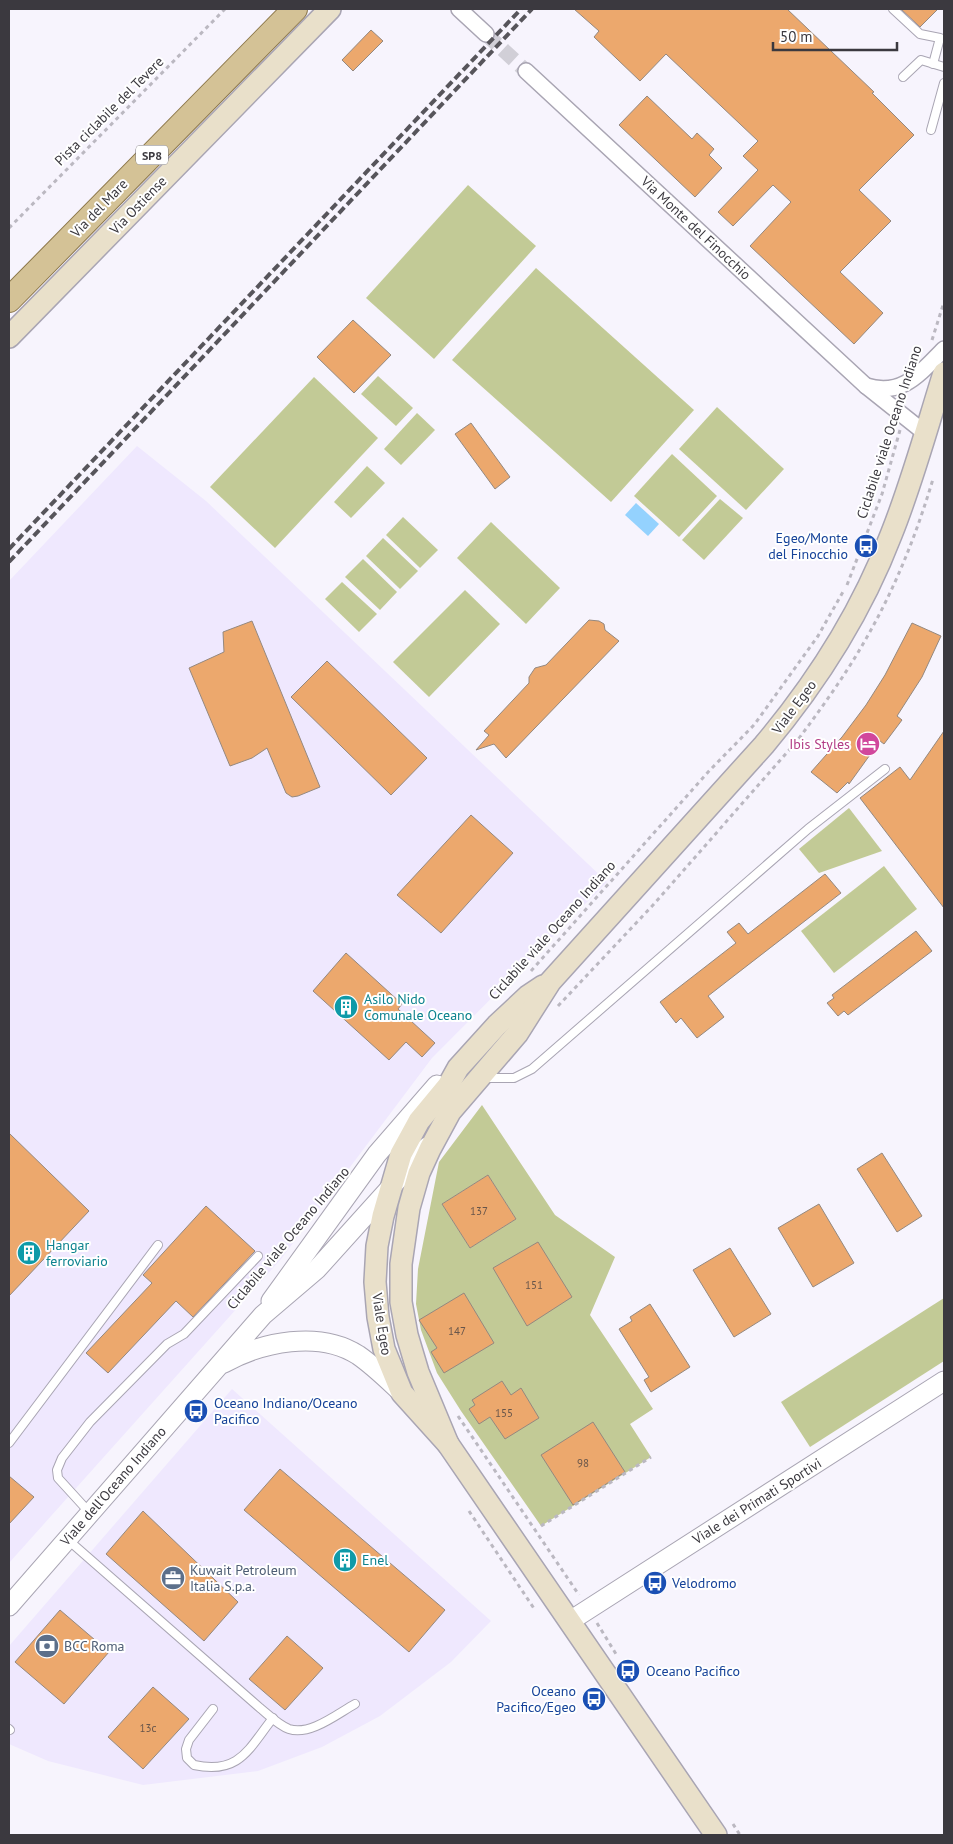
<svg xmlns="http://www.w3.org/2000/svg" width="953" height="1844" font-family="'PT Sans',sans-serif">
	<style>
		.built { fill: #efe8fe }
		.green { fill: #c2ca96; fill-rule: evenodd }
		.water { fill: #94d2fe }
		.building { fill: #eca86d; stroke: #94887f }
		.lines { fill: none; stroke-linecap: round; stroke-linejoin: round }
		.minor-tunnel { stroke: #d1cfd7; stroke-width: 15; stroke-dasharray: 15 8; stroke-linecap: butt }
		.service-casing { stroke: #a9a5b3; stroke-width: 10 }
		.minor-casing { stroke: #a9a5b3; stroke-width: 18 }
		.tertiary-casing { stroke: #a9a5b3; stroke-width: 21 }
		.secondary-casing { stroke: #a9a5b3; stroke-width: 24 }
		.primary-casing { stroke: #8c774a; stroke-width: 26 }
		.path { stroke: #bbb8c1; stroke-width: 3; stroke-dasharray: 4 4; stroke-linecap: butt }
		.service { stroke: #fff; stroke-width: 8 }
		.minor { stroke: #fff; stroke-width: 15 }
		.tertiary { stroke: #fff; stroke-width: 19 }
		.secondary { stroke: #e9e0ca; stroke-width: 21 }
		.primary { stroke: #d4c296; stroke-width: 24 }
		.rail { stroke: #57555b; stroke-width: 4; stroke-dasharray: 8 4; stroke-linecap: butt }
		.labels { text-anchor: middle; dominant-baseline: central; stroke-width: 4; stroke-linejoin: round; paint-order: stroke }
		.number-label { font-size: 11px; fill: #67554a }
		.shield { fill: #fff; stroke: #767479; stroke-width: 1 }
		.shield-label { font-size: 12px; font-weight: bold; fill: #3b393f }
		.street-label { font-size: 14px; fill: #3b393f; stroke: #fff }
		.transit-label { font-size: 14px; fill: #164399; stroke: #fff; text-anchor: start }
		.hotel-label { font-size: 14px; fill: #b23c85; stroke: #fff; text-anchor: end }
		.culture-label { font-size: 14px; fill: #0d838f; stroke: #fff; text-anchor: start }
		.service-label { font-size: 14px; fill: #4e5e75; stroke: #fff; text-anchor: start }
	</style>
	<rect width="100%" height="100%" fill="#f7f4fd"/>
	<g class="built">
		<polygon points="137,446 206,501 607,882 432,1058 281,1259 9,1563 9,581"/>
		<polygon points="232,1389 491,1621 451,1662 380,1716 322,1747 258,1771 143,1785 48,1761 9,1744 9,1646"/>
	</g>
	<g class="green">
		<polygon points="468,185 536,246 434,359 366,298"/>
		<polygon points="536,268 694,410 611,502 452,360"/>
		<polygon points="378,376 413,408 396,426 361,394"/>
		<polygon points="314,377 378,438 275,548 210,487"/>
		<polygon points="717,407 784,469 746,510 679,449"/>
		<polygon points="417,413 435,430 401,465 384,449"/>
		<polygon points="672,454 717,496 679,537 634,496"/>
		<polygon points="367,466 385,483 351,518 334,502"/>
		<polygon points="720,499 743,518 704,560 682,540"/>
		<polygon points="403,517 438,550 420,568 386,535"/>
		<polygon points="491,522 560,588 526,624 457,558"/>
		<polygon points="383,538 418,571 400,589 366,556"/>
		<polygon points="363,559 397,592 380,610 345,577"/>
		<polygon points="342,582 377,614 359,632 325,599"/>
		<polygon points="465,590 500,624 429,697 393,662"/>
		<polygon points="849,808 882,851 819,873 799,849"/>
		<polygon points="884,866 917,909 834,973 801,931"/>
		<path d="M482 1105 555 1215 615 1257 590 1315 653 1409 630 1424 651 1457 541 1526 461 1411 437 1373 421 1330 416 1304 418 1269 439 1162ZM488 1175 516 1219 470 1248 442 1204Z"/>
		<polygon points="944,1298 944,1361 810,1447 781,1402"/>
	</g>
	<polygon class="water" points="636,503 659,524 648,536 625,515"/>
	<g class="building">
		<polygon points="574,9 787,9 874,92 872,93 914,135 859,190 891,221 840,272 883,313 854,344 750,246 791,202 773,185 733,226 718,212 758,170 743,156 758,141 666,54 640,81 594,37 599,31"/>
		<polygon points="901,9 938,9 920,27"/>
		<polygon points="371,30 383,41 353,71 342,60"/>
		<polygon points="647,96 692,139 697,133 714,149 709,155 722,168 695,197 619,125"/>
		<polygon points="353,320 391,355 354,393 317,357"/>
		<polygon points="471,423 510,477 495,489 455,434"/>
		<polygon points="589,620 599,621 604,624 605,630 619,641 506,758 494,744 476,750 489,735 484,731 529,683 529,677 535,668 546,665"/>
		<polygon points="252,621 320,787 298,796 292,797 286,793 267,748 252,758 230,766 189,668 224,652 223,632"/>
		<polygon points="912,623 941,636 922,677 897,716 902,720 884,744 880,741 849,784 848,782 837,793 811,772 842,737 866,705 885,675"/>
		<polygon points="327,661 427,758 391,795 291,697"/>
		<polygon points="944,731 944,908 860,798 900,767 910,780"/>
		<polygon points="471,815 513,853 441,933 397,895"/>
		<polygon points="825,874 841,893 708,996 724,1017 697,1038 681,1018 676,1023 660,1002 736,943 727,932 739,923 748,934"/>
		<polygon points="916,931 932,951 848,1015 844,1011 838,1016 827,1003 834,998 832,995"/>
		<polygon points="346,953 402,1004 398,1009 435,1043 422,1057 406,1042 389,1060 313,991"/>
		<polygon points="9,1133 89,1211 9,1296"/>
		<polygon points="882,1153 922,1216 897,1232 857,1169"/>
		<polygon points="488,1175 516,1219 470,1248 442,1204"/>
		<polygon points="819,1204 854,1263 813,1287 778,1228"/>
		<polygon points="206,1206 255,1251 193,1317 176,1301 108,1373 86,1353 152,1283 143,1275"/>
		<polygon points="538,1242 572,1297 527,1326 493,1268"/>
		<polygon points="730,1248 771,1314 734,1337 693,1270"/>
		<polygon points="464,1293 494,1343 444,1373 431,1352 437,1348 419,1320"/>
		<polygon points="650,1304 690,1367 651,1392 644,1380 649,1377 619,1329 632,1321 630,1317"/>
		<polygon points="502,1381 511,1395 521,1388 539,1418 505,1439 490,1417 479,1424 469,1409 475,1405 472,1400"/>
		<polygon points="593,1422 625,1472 573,1505 541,1455"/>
		<polygon points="280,1469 445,1610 409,1652 244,1510"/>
		<polygon points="9,1476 34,1497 9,1524"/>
		<polygon points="143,1511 238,1602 204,1641 106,1554"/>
		<polygon points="60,1610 109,1652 64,1704 15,1662"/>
		<polygon points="287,1636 323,1668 285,1710 249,1679"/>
		<polygon points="153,1687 189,1719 143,1769 108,1737"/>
	</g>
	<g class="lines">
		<polyline class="minor-tunnel" points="486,34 526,71"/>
		<g class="service-casing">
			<g id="service">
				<polyline points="893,9 920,34 940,38 933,64"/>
				<polyline points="903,77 921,60 944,67"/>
				<polyline points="931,130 944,83"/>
				<polyline points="482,1078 514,1078 532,1069 808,829 885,769"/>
				<polyline points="9,1443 158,1245"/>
				<polyline points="89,1512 58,1478 57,1470 62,1458 90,1422 167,1344 184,1334 258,1256"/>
				<path d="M67 1539 260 1708C269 1715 278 1725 289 1729 310 1736 337 1714 355 1704"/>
				<path d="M213 1709 189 1740 186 1749 187 1758 194 1765C240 1775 249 1748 273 1718"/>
				<polyline points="9,1729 10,1730"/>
			</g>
		</g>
		<g class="minor-casing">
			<g id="minor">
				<polyline points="459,9 486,34"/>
				<polyline points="526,71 866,386 925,433"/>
				<path d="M866 386C903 397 920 373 944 349"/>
			</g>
		</g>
		<g class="tertiary-casing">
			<g id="tertiary">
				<polyline points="271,1301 377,1154 437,1085"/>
				<path d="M224 1363C262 1342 319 1330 358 1355 374 1366 388 1380 402 1393"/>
				<polyline points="9,1606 263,1315 317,1269 427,1147"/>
				<polyline points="570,1621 944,1381"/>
			</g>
		</g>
		<g class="secondary-casing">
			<g id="secondary">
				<polyline points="9,337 330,9"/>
				<polyline points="543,986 528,996 497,1025 458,1068 448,1086 419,1121 401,1154 383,1216 377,1246 375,1282 378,1317 384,1349 402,1393 448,1444 716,1835"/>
				<path d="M448 1444 418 1372 407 1335 401 1302V1264L409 1208 419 1173 430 1149 450 1112 517 1034 550 982 764 745C817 682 861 613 891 535 912 483 927 427 944 373"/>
			</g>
		</g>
		<g class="primary-casing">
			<polyline id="primary" points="9,300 295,9"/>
		</g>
		<g class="path">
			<polyline points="9,228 225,9"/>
			<polyline points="932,340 944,302"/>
			<polyline points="847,585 882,494 900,430"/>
			<polyline points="531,971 710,770 754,725 818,636 844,590"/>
			<path d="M558 1006 654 904 797 741C820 710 844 677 863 644 894 591 916 536 933 479"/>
			<polyline points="458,1416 579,1595"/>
			<polyline points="469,1511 535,1610"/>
			<polyline points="541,1526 651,1457"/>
			<polyline points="597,1623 616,1654"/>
			<polyline points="733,1824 740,1835"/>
		</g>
		<use href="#service" class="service"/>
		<use href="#minor" class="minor"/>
		<use href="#tertiary" class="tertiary"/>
		<use href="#secondary" class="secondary"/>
		<use href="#primary" class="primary"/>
		<g class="rail">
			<polyline points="9,549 521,9"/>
			<polyline points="9,562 532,9"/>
		</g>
	</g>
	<defs>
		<g id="bus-disc" transform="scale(1.25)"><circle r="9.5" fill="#1a4fb4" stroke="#fff"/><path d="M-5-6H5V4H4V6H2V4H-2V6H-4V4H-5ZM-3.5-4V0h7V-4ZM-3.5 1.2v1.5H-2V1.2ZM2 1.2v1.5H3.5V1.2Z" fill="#fff"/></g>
		<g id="hotel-disc" transform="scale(1.25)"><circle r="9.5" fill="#d1479c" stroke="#fff"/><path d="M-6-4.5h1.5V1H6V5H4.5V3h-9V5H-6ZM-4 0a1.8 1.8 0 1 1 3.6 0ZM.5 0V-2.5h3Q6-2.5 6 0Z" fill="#fff"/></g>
		<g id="building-disc" transform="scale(1.25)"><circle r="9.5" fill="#0f9aa8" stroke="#fff"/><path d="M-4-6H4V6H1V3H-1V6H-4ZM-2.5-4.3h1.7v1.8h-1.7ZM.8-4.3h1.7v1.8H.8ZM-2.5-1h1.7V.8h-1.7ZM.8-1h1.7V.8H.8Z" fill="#fff"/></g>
		<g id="office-disc" transform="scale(1.25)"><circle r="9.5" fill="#5c6f8a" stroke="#fff"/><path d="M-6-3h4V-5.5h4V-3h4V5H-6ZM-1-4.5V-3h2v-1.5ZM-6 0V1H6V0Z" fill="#fff"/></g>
		<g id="bank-disc" transform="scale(1.25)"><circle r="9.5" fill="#5c6f8a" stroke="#fff"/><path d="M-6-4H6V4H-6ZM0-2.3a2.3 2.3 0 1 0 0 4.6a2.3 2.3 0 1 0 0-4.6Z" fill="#fff"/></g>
	</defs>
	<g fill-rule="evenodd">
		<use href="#bus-disc" x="866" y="546"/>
		<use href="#hotel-disc" x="868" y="744"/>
		<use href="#building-disc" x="346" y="1007"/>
		<use href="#building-disc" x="29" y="1253"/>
		<use href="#bus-disc" x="196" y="1411"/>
		<use href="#building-disc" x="345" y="1560"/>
		<use href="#office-disc" x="173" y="1578"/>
		<use href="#bus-disc" x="655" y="1583"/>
		<use href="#bank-disc" x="47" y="1646"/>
		<use href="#bus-disc" x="628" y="1671"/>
		<use href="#bus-disc" x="594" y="1699"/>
	</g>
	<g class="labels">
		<g class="number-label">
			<text x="479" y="1211">137</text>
			<text x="534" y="1285">151</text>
			<text x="457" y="1331">147</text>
			<text x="504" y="1413">155</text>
			<text x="583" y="1463">98</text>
			<text x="148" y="1728">13с</text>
		</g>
		<rect class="shield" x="136" y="145.5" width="32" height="19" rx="4"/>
		<g class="shield-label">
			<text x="152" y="155">SP8</text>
		</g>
		<g class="street-label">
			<text transform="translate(109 111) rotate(-45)">Pista ciclabile del Tevere</text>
			<text transform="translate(138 205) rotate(-46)">Via Ostiense</text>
			<text transform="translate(99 208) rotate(-46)">Via del Mare</text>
			<text transform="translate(696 228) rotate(43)">Via Monte del Finocchio</text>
			<text transform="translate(889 432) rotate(-72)">Ciclabile viale Oceano Indiano</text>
			<text transform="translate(794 707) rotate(-53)">Viale Egeo</text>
			<text transform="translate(552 930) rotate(-48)">Ciclabile viale Oceano Indiano</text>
			<text transform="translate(288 1238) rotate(-50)">Ciclabile viale Oceano Indiano</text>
			<text transform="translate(382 1324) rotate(81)">Viale Egeo</text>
			<text transform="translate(113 1486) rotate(-49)">Viale dell'Oceano Indiano</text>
			<text transform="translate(757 1501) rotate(-32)">Viale dei Primati Sportivi</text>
		</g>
		<g class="transit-label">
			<text x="848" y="538" text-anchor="end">Egeo/Monte<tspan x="848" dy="16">del Finocchio</tspan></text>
			<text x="214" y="1403">Oceano Indiano/Oceano<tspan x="214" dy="16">Pacifico</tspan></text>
			<text x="672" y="1583">Velodromo</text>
			<text x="646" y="1671">Oceano Pacifico</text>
			<text x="576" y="1691" text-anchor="end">Oceano<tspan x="576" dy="16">Pacifico/Egeo</tspan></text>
		</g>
		<g class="hotel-label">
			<text x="850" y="744">Ibis Styles</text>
		</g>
		<g class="culture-label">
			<text x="364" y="999">Asilo Nido<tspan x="364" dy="16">Comunale Oceano</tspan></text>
			<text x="46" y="1245">Hangar<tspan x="46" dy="16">ferroviario</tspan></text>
			<text x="362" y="1560">Enel</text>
		</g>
		<g class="service-label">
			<text x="190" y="1570">Kuwait Petroleum<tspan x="190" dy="16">Italia S.p.a.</tspan></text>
			<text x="64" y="1646">BCC Roma</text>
		</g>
	</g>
	<rect width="953" height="1844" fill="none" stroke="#3b393f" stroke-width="20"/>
	<path d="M773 42v8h124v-8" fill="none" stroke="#3b393f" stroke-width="2.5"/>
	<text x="780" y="42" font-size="15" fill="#3b393f" stroke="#ffffff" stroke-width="4" paint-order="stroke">50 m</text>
</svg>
